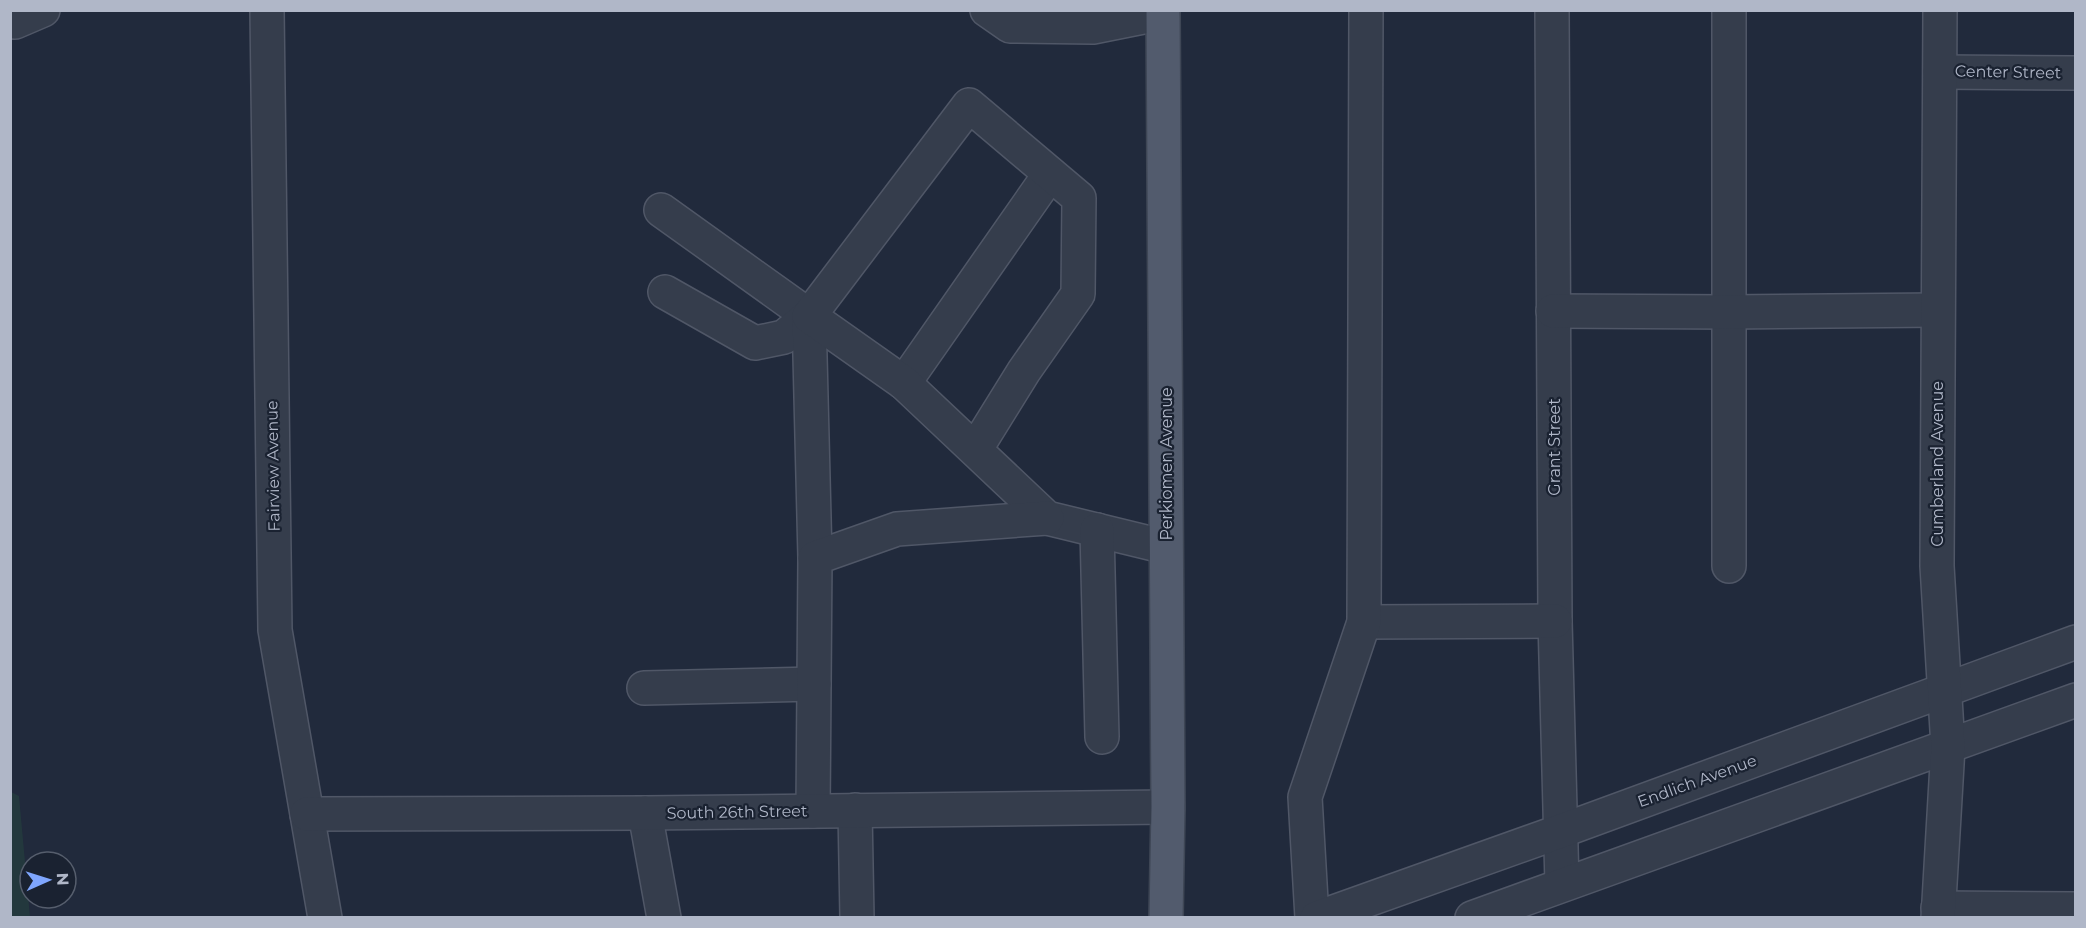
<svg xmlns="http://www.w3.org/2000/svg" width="2086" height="928" font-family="Montserrat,sans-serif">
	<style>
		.green { fill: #23383d }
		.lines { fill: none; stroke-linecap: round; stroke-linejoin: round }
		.minor-casing { stroke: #505767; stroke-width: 36 }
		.major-casing { stroke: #3e4655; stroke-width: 36 }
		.minor { stroke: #353d4c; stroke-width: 33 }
		.major { stroke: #525b6d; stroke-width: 33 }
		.labels { text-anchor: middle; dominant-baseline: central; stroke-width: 4.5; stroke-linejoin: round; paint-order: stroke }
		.street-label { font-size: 16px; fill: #b0b7c8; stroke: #1a2231 }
	</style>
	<rect width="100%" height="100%" fill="#212a3c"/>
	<polygon class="green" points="11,792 19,796 30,917 11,917"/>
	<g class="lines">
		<g class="minor-casing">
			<g id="minor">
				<polyline points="267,10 275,630 325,918"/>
				<polyline points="987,10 1010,26 1093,27 1163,13"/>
				<polyline points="1552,10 1555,621 1562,884"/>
				<polyline points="1729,10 1729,566"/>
				<polyline points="10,19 15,22 43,10"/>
				<polyline points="1940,72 2076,73"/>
				<polyline points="661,210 809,316"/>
				<polyline points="665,292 755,343 784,337 809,316"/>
				<polyline points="1553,311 1728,312 1937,310"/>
				<polyline points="809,316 815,558"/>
				<polyline points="904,383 1050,174"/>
				<polyline points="975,450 1024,371 1078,294 1079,198 969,105 809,316 904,383 1047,518 1166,547"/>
				<polyline points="1097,530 1102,737"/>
				<polyline points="1364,622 1555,621"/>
				<polyline points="644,688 814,684"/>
				<polyline points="855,810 857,918"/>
				<polyline points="813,811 815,558 897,529 1047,518"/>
				<polyline points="645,813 664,918"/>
				<polyline points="307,814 645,813 1168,807"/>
				<polyline points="1938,908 2076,909"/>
				<polyline points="1312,918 1305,797 1364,622 1366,10"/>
				<polyline points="1317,918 1561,831 2076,642"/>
				<polyline points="1472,918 2076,700"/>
				<polyline points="1938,918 1948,747 1937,566 1940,10"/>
			</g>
		</g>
		<g class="major-casing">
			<polyline id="major" points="1163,10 1168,807 1166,918"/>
		</g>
		<use href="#minor" class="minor"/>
		<use href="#major" class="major"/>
	</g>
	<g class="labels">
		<g class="street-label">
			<text transform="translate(2008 72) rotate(1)">Center Street</text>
			<text transform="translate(1554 447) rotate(-90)">Grant Street</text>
			<text transform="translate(1166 464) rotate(-90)">Perkiomen Avenue</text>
			<text transform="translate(1937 464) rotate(-90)">Cumberland Avenue</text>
			<text transform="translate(273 466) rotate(-91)">Fairview Avenue</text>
			<text transform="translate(1697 781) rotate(-20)">Endlich Avenue</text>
			<text transform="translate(737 812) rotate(-1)">South 26th Street</text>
		</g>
	</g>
	<rect width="2086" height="928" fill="none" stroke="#b0b7c8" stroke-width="24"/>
	<g transform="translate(48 880) rotate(87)"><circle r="28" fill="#1a2231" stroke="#565e6d" stroke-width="1.5"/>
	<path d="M0-4.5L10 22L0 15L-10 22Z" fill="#7fa6fe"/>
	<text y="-9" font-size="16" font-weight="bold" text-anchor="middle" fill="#b0b7c8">N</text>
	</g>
</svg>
